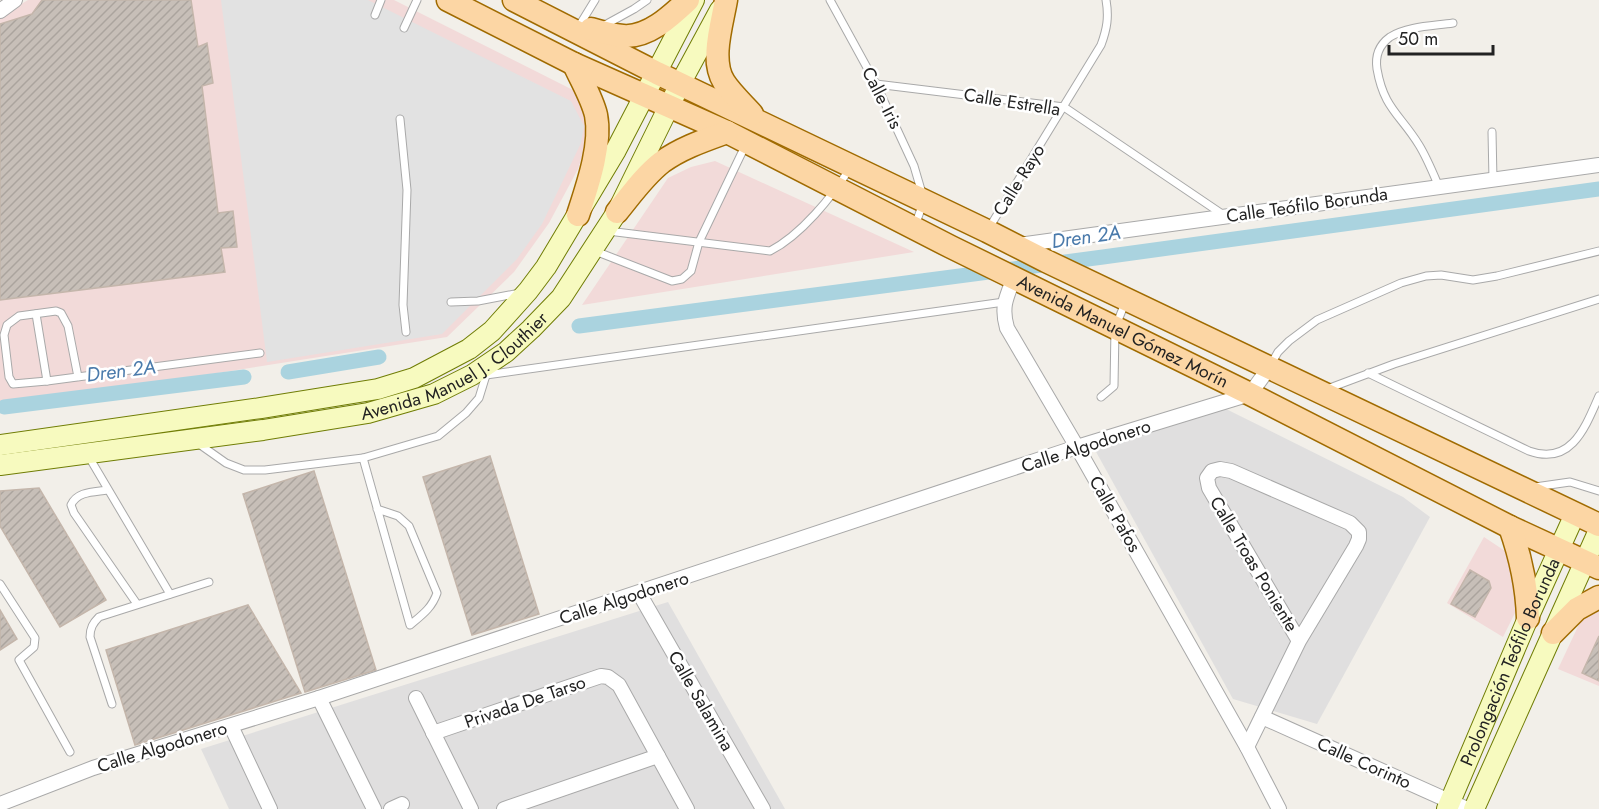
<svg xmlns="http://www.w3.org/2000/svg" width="1599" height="809" font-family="Jost,sans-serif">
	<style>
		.residential { fill: #e0dfdf }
		.commercial { fill: #f2dad9 }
		.parking { fill: #e2e2e2 }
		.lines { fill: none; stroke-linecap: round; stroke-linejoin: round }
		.canal { stroke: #aad3df; stroke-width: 15 }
		.building { fill: url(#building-hatch); stroke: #c4b6ab; stroke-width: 1.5 }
		.lane-casing { stroke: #a9a9a9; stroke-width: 9 }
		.street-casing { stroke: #a9a9a9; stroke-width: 16 }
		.secondary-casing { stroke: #707d05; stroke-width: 22 }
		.primary-casing { stroke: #a06b00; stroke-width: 25 }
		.lane { stroke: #fff; stroke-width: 7 }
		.street { stroke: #fff; stroke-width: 14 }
		.secondary { stroke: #f7fabf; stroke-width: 20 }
		.primary { stroke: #fcd6a4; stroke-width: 22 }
		.labels { text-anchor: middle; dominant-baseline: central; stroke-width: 5; stroke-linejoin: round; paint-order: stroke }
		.street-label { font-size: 18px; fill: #222; stroke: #fff }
		.water-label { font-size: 20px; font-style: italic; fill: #4a7aab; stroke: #fff }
	</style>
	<defs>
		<pattern id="building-hatch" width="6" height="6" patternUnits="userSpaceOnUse" patternTransform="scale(1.5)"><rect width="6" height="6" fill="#c7bfb8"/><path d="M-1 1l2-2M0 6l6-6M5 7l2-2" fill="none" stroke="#aba49e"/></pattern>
	</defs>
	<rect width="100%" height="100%" fill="#f2efe9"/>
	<g class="residential">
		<polygon points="1224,408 1403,497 1430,517 1317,724 1233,699 1095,450"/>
		<polygon points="668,602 785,809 229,809 201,749"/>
	</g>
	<g class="commercial">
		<polygon points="28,0 394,0 577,92 588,118 588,137 578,169 549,223 514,272 447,337 0,407 0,17"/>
		<polygon points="715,161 914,252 582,305 668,178 691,167"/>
		<polygon points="1484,537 1508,553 1520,603 1503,637 1447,603"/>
		<polygon points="1599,607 1599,686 1558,669 1581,620"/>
	</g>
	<polygon class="parking" points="221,0 368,0 571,101 584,126 581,143 542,224 517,259 442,334 267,362"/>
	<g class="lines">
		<g class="canal">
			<polyline points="579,326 1103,257 1599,189"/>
			<polyline points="288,372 379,357"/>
			<polyline points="4,407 244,377"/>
		</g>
	</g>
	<g class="building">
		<polygon points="42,0 191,0 198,47 207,43 213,83 202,86 218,213 233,211 237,247 221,248 225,272 0,300 0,24 32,14"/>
		<polygon points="490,456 539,614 472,635 423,477"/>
		<polygon points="314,471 376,670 305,692 243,494"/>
		<polygon points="39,488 106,600 60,627 0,526 0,491"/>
		<polygon points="1470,570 1489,581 1491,588 1475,617 1451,604"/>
		<polygon points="248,605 301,693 135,745 106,650"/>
		<polygon points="0,610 17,639 0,650"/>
		<polygon points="1599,636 1599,681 1582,673"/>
	</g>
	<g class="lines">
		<g class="lane-casing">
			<g id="lane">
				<polyline points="830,0 876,84 914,166 924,200 915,226"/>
				<polyline points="375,15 381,0"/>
				<polyline points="579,26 595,0"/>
				<polyline points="603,26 634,9 647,0"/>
				<polyline points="404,28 417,0"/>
				<polyline points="876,84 1064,107 1225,216"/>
				<polyline points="400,119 407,190 403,305 406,332"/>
				<polyline points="1492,132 1493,180"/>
				<path d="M1439 187C1433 173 1427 158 1419 145 1400 114 1384 109 1377 69 1375 56 1379 45 1390 37 1408 26 1434 26 1453 23"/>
				<path d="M989 228 1101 45C1107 29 1109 17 1106 0"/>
				<path d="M608 231 770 251C801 235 832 197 850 168"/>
				<polyline points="595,251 672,281 682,279 691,271 699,242 746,144"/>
				<polyline points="451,302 478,301 520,293"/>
				<polyline points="36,314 47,381"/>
				<polyline points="1270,366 1278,352 1289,341 1317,320 1401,283 1426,276 1441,275 1473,280 1497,276 1599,251"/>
				<path d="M1368 373 1529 451C1571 466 1585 428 1599 396"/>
				<polyline points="486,375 1004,302"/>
				<polyline points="78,377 68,326 61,313 56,311 19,316 7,325 4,335 9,377 13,384 47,381 260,353"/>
				<polyline points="1327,389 1394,364 1599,299"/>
				<polyline points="1101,397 1114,386 1115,328 1125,303"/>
				<polyline points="199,444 226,463 244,470 265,470 363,458 438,436 466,413 479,398 487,372"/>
				<polyline points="89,457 170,594"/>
				<path d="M363 458 410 625C422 615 432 608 437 593L409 526 398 516 377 509"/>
				<polyline points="1535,487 1570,482 1599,491"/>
				<path d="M107 490C95 492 77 491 71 505L74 513 137 604"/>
				<polyline points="0,584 35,638 34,647 19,660 70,752"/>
				<path d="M112 704 90 637C90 628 93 623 99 617L209 582"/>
			</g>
		</g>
		<g class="street-casing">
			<g id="street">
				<polyline points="0,11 15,0"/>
				<polyline points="1019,245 1599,165"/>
				<path d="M1014 278C1006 298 1001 307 1007 328L1077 447 1247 747 1279 809"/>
				<polyline points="639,593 763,809"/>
				<polyline points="319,698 374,809"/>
				<polyline points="416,698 471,809"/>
				<polyline points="1262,717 1467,809"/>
				<polyline points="231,726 270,809"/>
				<polyline points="433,733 601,676 608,677 619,685 687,809"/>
				<polyline points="1247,747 1299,641 1356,546 1359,539 1359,532 1350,523 1231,471 1220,469 1212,471 1207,478 1209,488 1299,641"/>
				<polyline points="0,804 93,768 319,698 1077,447 1250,394 1269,368"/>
				<polyline points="391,809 402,804"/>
				<polyline points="504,809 658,756"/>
			</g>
		</g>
		<g class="secondary-casing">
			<g id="secondary">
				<polyline points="0,445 261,408 378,389 414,378 469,349 492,331 528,291 546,267 616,150 694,0"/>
				<path id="s1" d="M0 465 263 430 368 413 434 394 472 375 506 352 531 329 561 298 617 212 680 84 720 10"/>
				<path id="s2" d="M1447 809 1528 618 1575 514"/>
				<polyline points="1474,809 1599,530"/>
			</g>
		</g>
		<g class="primary-casing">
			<g id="primary">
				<path id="s3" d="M448 0 574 64 727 132 951 247 1250 394 1510 527 1599 568"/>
				<polyline points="514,0 657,73 987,231 1046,261 1599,525"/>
				<path d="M726 0C722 24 710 60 724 82 731 93 743 104 752 114"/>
				<path d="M591 29C601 32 612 35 623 36 648 38 671 16 688 0"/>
				<path d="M574 64C581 80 592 98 596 115 602 145 587 187 578 215"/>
				<path d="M617 212C631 195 644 176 662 162 681 148 705 140 727 132"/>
				<path d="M1510 527C1521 558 1527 586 1528 618"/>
				<polyline points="1553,633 1577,609 1599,597"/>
			</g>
		</g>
		<use href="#lane" class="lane"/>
		<use href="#street" class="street"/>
		<use href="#secondary" class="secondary"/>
		<use href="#primary" class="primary"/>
	</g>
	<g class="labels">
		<g class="street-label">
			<text transform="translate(882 98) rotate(63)">Calle Iris</text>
			<text transform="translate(1012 102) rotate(9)">Calle Estrella</text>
			<text transform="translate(1019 180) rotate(-58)">Calle Rayo</text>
			<text transform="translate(1307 205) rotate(-8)">Calle Teófilo Borunda</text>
			<text stroke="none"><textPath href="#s3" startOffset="752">Avenida Manuel Gómez Morín</textPath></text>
			<text stroke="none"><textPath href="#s1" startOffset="471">Avenida Manuel J. Clouthier</textPath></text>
			<text transform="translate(1086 446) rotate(-18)">Calle Algodonero</text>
			<text transform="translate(1115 514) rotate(60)">Calle Pafos</text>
			<text transform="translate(1254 564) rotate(59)">Calle Troas Poniente</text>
			<text transform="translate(624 598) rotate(-18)">Calle Algodonero</text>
			<text stroke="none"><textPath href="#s2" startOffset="160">Prolongación Teófilo Borunda</textPath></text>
			<text transform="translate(701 701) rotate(60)">Calle Salamina</text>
			<text transform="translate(525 702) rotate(-19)">Privada De Tarso</text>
			<text transform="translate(162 747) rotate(-17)">Calle Algodonero</text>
			<text transform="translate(1364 763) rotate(24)">Calle Corinto</text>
		</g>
		<g class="water-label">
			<text transform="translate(1086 237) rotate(-8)">Dren 2A</text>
			<text transform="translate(121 371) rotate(-7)">Dren 2A</text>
		</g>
	</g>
	<path d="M1389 45v9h104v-9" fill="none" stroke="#222222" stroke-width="3"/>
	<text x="1398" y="45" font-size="18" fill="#222222" stroke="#ffffff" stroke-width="4.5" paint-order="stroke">50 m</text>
</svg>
